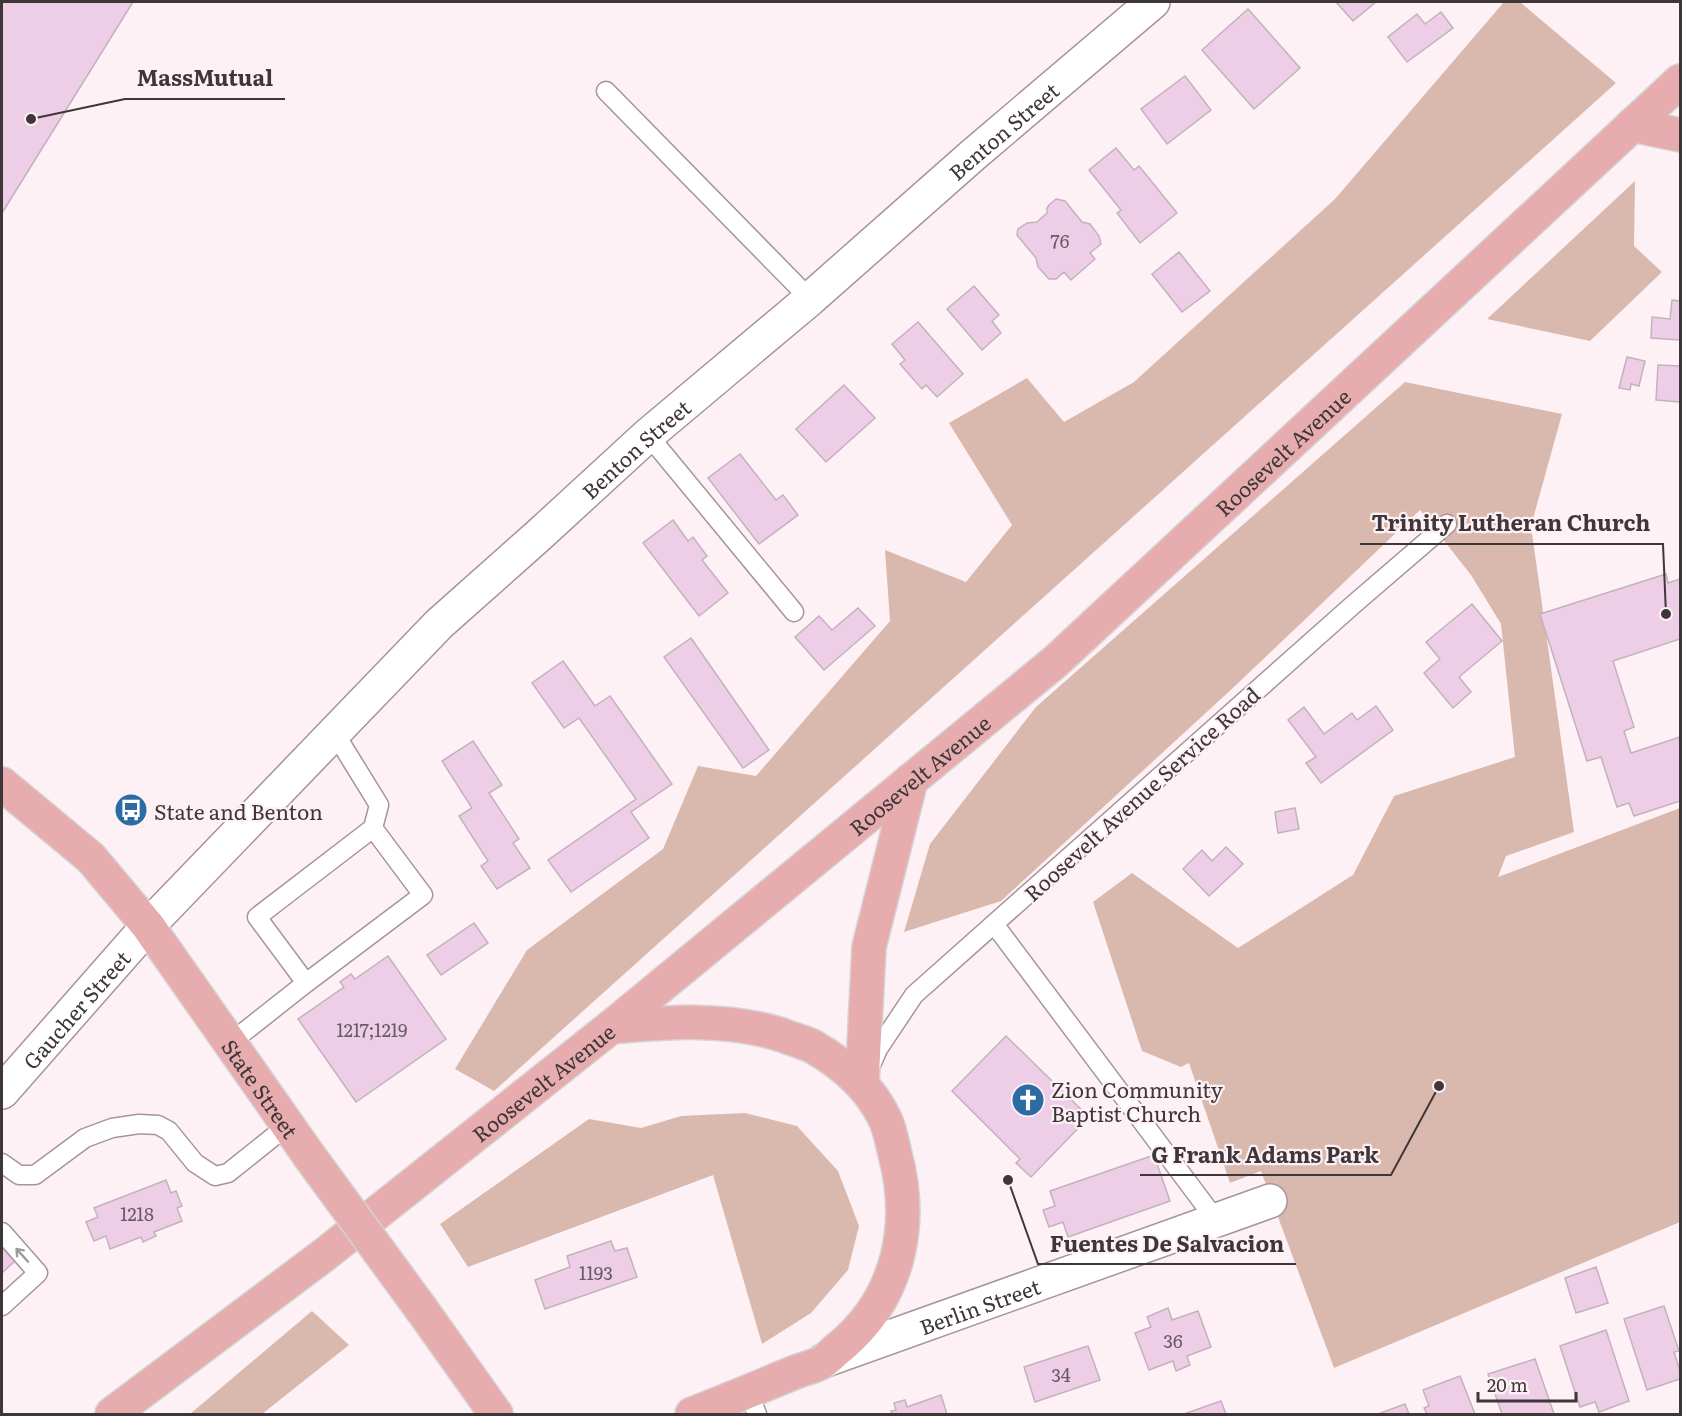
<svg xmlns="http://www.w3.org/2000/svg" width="1682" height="1416" font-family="Literata,serif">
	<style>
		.green { fill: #d9b9ad }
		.building { fill: #eecee6; stroke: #c2b2bd; stroke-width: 1.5 }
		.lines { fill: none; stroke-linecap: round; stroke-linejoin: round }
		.lane-casing { stroke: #a7949a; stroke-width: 21 }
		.street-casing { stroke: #a7949a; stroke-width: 36 }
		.secondary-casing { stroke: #a7949a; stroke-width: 36 }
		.primary-casing { stroke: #d5d3d3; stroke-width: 36 }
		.lane { stroke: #fff; stroke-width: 18 }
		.street { stroke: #fff; stroke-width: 33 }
		.secondary { stroke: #fff; stroke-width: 33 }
		.primary { stroke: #e6acae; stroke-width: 33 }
		.primary-bridge-casing { stroke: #d5d3d3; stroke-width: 36; stroke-linecap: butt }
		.primary-bridge { stroke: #e6acae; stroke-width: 33 }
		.oneway { stroke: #9e9a9c }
		.labels { text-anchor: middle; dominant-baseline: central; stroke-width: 4.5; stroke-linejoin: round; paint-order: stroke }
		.number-label { font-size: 18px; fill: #6a5c64 }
		.street-label { font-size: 21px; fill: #3e3639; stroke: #fef1f5 }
		.poi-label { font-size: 21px; fill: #3e3639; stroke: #fef1f5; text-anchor: start }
		.leader { fill: none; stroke: #3e3639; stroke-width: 2 }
		.callout-dot { fill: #3e3639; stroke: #fef1f5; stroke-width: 2 }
		.callout-label { font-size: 22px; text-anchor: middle; font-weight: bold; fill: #3e3639; stroke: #fef1f5; stroke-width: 4.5; stroke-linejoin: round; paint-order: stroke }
	</style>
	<rect width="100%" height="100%" fill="#fef1f5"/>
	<g class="green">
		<polygon points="1504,2 1520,2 1616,83 494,1091 455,1069 527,950 663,849 698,766 756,776 890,621 885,550 966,582 1012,525 949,423 1027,378 1064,422 1134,382 1335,199"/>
		<polygon points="1635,181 1634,246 1662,272 1590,341 1487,319"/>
		<polygon points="1405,382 1562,414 1531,526 1574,832 1506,856 1498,877 1680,808 1680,1222 1334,1368 1261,1171 1230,1183 1189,1063 1181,1067 1142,1051 1093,902 1132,873 1238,948 1353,875 1394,796 1515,757 1501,624 1471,575 1420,510 1234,687 1001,901 904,932 930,844 1036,707"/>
		<polygon points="745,1113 797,1126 838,1171 859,1226 848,1270 811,1313 762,1344 713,1175 468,1267 440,1224 589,1119 641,1128 681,1116"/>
		<polygon points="312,1311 349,1345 262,1414 190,1414"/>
	</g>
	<g class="building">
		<polygon points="2,2 133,2 2,213"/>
		<polygon points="1336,2 1376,2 1353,21"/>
		<polygon points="1248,9 1300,68 1254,109 1202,50"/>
		<polygon points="1441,12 1453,28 1407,62 1388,37 1417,14 1425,24"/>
		<polygon points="1185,76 1211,110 1167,144 1141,109"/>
		<polygon points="1116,148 1134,170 1139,166 1177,213 1140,243 1117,213 1121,210 1089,170"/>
		<polygon points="1056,199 1065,201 1082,222 1090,224 1099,236 1101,244 1090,253 1095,259 1071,280 1064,272 1056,279 1049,279 1038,267 1036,258 1017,235 1018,229 1027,223 1037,222 1047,213 1047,208 1049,205"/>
		<polygon points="1179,252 1210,291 1182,312 1152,274"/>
		<polygon points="974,286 999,315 992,321 1001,333 982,350 947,309"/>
		<polygon points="1672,300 1680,301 1680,340 1651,338 1652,317 1670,319"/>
		<polygon points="918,322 963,374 937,397 926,385 922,389 900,364 905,360 892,344"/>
		<polygon points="1627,357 1645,361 1639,386 1631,384 1630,390 1619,388"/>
		<polygon points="1658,365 1680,366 1680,402 1656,400"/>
		<polygon points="844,385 875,418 826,462 796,429"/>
		<polygon points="740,454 776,500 783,495 798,515 759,544 708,478"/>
		<polygon points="673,520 688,541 693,537 707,556 702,560 728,593 699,616 643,543"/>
		<polygon points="1666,574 1668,583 1680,579 1680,639 1613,661 1634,727 1624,731 1631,753 1680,737 1680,801 1634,816 1629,803 1617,807 1601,757 1587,761 1540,614"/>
		<polygon points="1472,604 1502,641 1459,677 1471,692 1453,708 1424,673 1440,659 1426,642"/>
		<polygon points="858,608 875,626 824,670 795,637 819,616 832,630"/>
		<polygon points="691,638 769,750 743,768 664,657"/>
		<polygon points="563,661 595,706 610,696 672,784 631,812 649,838 571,892 548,860 636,799 579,718 564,728 532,683"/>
		<polygon points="1376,706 1393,730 1321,783 1306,763 1316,757 1288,720 1304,707 1324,734 1352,713 1357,720"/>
		<polygon points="473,741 502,785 489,793 519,839 513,843 530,868 497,889 481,866 488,861 459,816 472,808 442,761"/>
		<polygon points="1295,808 1299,829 1278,833 1275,812"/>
		<polygon points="1226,847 1243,864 1209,896 1183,869 1202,850 1212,861"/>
		<polygon points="474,923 488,943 441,975 427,955"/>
		<polygon points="388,956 446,1039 356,1102 298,1019 344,987 340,982 351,974 355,979"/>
		<polygon points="1006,1036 1089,1117 1031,1177 1016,1163 1020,1159 952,1091"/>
		<polygon points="1154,1155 1170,1201 1068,1237 1063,1222 1049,1227 1043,1210 1055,1206 1050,1191"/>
		<polygon points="166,1180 171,1193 176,1191 182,1206 177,1208 182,1221 154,1232 156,1236 143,1242 141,1237 110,1249 106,1236 94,1241 86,1222 98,1217 94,1208"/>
		<polygon points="611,1241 615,1251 627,1248 637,1277 545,1309 535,1280 570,1267 567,1256"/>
		<polygon points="2,1244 16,1260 2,1273"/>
		<polygon points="1596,1267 1608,1303 1576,1313 1565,1278"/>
		<polygon points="1664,1306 1679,1351 1674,1352 1680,1371 1680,1379 1647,1390 1624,1319"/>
		<polygon points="1168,1308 1172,1320 1198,1311 1211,1347 1187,1356 1190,1365 1176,1371 1173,1361 1149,1370 1135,1333 1151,1327 1147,1317"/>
		<polygon points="1606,1330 1629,1401 1599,1412 1595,1402 1580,1407 1560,1346"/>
		<polygon points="1088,1346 1100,1380 1035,1402 1024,1367"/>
		<polygon points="1535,1359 1554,1414 1502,1414 1488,1374"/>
		<polygon points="1460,1376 1475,1414 1427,1414 1424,1408 1429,1406 1423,1390"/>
		<polygon points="941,1395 947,1414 892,1414 891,1411 896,1410 894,1403 905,1400 907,1407"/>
		<polygon points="1221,1401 1226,1414 1184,1414"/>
		<polygon points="1405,1404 1409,1414 1378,1414"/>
	</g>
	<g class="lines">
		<g class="lane-casing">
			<g id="lane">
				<polyline points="606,91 810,299"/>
				<polyline points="648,435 794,612"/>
				<polyline points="334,732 379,805 373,828 257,917 306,983 423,895 373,828"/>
				<polyline points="994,924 1216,1220"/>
				<polyline points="230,1043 306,983"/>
				<polyline points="870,1067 878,1049 914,995 1354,604 1447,524"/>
				<polyline points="2,1163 19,1175 35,1175 85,1138 112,1128 139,1124 158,1125 169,1131 195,1163 215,1176 228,1173 288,1125"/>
				<polyline points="2,1232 38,1273 2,1306"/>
				<polyline points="748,1392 757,1414"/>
			</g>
		</g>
		<g class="street-casing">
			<g id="street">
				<path id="s1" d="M823 1361 1270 1201"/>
			</g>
		</g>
		<g class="secondary-casing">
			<g id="secondary">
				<path id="s2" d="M2 1092 148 926 439 624 538 536 648 435 810 299 973 155 1153 2"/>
			</g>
		</g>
		<g class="primary-casing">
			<g id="primary">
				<polyline points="1632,125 1680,135"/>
				<path id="s3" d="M2 784 91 858 148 926 310 1157"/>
				<path d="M611 1027C669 1022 726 1017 782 1035 792 1039 803 1042 812 1046 842 1063 870 1087 885 1119 890 1129 892 1142 895 1154 914 1225 899 1298 840 1347 834 1351 829 1358 822 1362 814 1367 802 1369 793 1373 759 1387 726 1401 692 1414"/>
				<polyline points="862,1084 869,947 911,780"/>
				<polyline points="422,1310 496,1414"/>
				<path id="s4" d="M112 1414 324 1255 611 1027 1056 661 1680 81"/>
			</g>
		</g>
		<use href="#lane" class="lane"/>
		<use href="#street" class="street"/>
		<use href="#secondary" class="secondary"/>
		<use href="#primary" class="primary"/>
		<g class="primary-bridge-casing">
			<polyline id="primary-bridge" points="310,1157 422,1310"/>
		</g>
		<use href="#primary-bridge" class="primary-bridge"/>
	</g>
	<defs><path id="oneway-shaft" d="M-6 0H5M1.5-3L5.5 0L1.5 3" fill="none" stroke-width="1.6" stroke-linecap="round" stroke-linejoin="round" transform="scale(1.5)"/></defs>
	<use class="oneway" href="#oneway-shaft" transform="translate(22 1255) rotate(-132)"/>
	<defs>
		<g id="bus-disc" transform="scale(1.725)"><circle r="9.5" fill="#2c6ca2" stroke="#fef1f5"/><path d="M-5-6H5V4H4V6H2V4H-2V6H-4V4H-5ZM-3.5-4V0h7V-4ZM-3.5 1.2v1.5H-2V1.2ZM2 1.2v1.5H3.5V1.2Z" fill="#fff"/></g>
		<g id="church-disc" transform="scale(1.725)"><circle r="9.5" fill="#2c6ca2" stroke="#fef1f5"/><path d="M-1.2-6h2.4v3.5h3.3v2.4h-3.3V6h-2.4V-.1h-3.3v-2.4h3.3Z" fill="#fff"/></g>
	</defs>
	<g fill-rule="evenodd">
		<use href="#bus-disc" x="131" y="810"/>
		<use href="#church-disc" x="1028" y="1100"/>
	</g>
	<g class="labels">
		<g class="number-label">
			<text x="1060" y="240">76</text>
			<text x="372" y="1029">1217;1219</text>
			<text x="137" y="1213">1218</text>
			<text x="596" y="1272">1193</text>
			<text x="1173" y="1340">36</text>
			<text x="1061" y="1374">34</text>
		</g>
		<g class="street-label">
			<text stroke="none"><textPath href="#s2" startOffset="1390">Benton Street</textPath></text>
			<text stroke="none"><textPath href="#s2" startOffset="904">Benton Street</textPath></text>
			<text stroke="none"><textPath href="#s4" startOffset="1516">Roosevelt Avenue</textPath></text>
			<text stroke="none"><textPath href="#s4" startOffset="1030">Roosevelt Avenue</textPath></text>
			<text transform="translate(1141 793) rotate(-42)">Roosevelt Avenue Service Road</text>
			<text stroke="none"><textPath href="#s2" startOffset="111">Gaucher Street</textPath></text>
			<text stroke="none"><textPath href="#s4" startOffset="544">Roosevelt Avenue</textPath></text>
			<text stroke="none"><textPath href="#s3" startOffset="402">State Street</textPath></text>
			<text stroke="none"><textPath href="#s1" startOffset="166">Berlin Street</textPath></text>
		</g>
		<g class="poi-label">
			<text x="154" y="810">State and Benton</text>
			<text x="1051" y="1088">Zion Community<tspan x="1051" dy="24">Baptist Church</tspan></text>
		</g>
	</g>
	<path class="leader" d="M31 119L125 99H285M1666 614L1663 544H1360M1439 1086L1391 1175H1140M1008 1180L1038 1264H1296"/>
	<g class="callout-dot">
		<circle cx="31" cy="119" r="6"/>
		<circle cx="1666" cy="614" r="6"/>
		<circle cx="1439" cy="1086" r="6"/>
		<circle cx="1008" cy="1180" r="6"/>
	</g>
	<g class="callout-label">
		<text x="205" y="86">MassMutual</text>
		<text x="1511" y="531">Trinity Lutheran Church</text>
		<text x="1265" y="1163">G Frank Adams Park</text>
		<text x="1167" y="1252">Fuentes De Salvacion</text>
	</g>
	<rect width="1682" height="1416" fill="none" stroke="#3e3639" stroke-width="6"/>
	<path d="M1478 1392v9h98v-9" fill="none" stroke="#3e3639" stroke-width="3"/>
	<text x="1487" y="1392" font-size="18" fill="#3e3639" stroke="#fef1f5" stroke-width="4.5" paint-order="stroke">20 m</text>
</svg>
